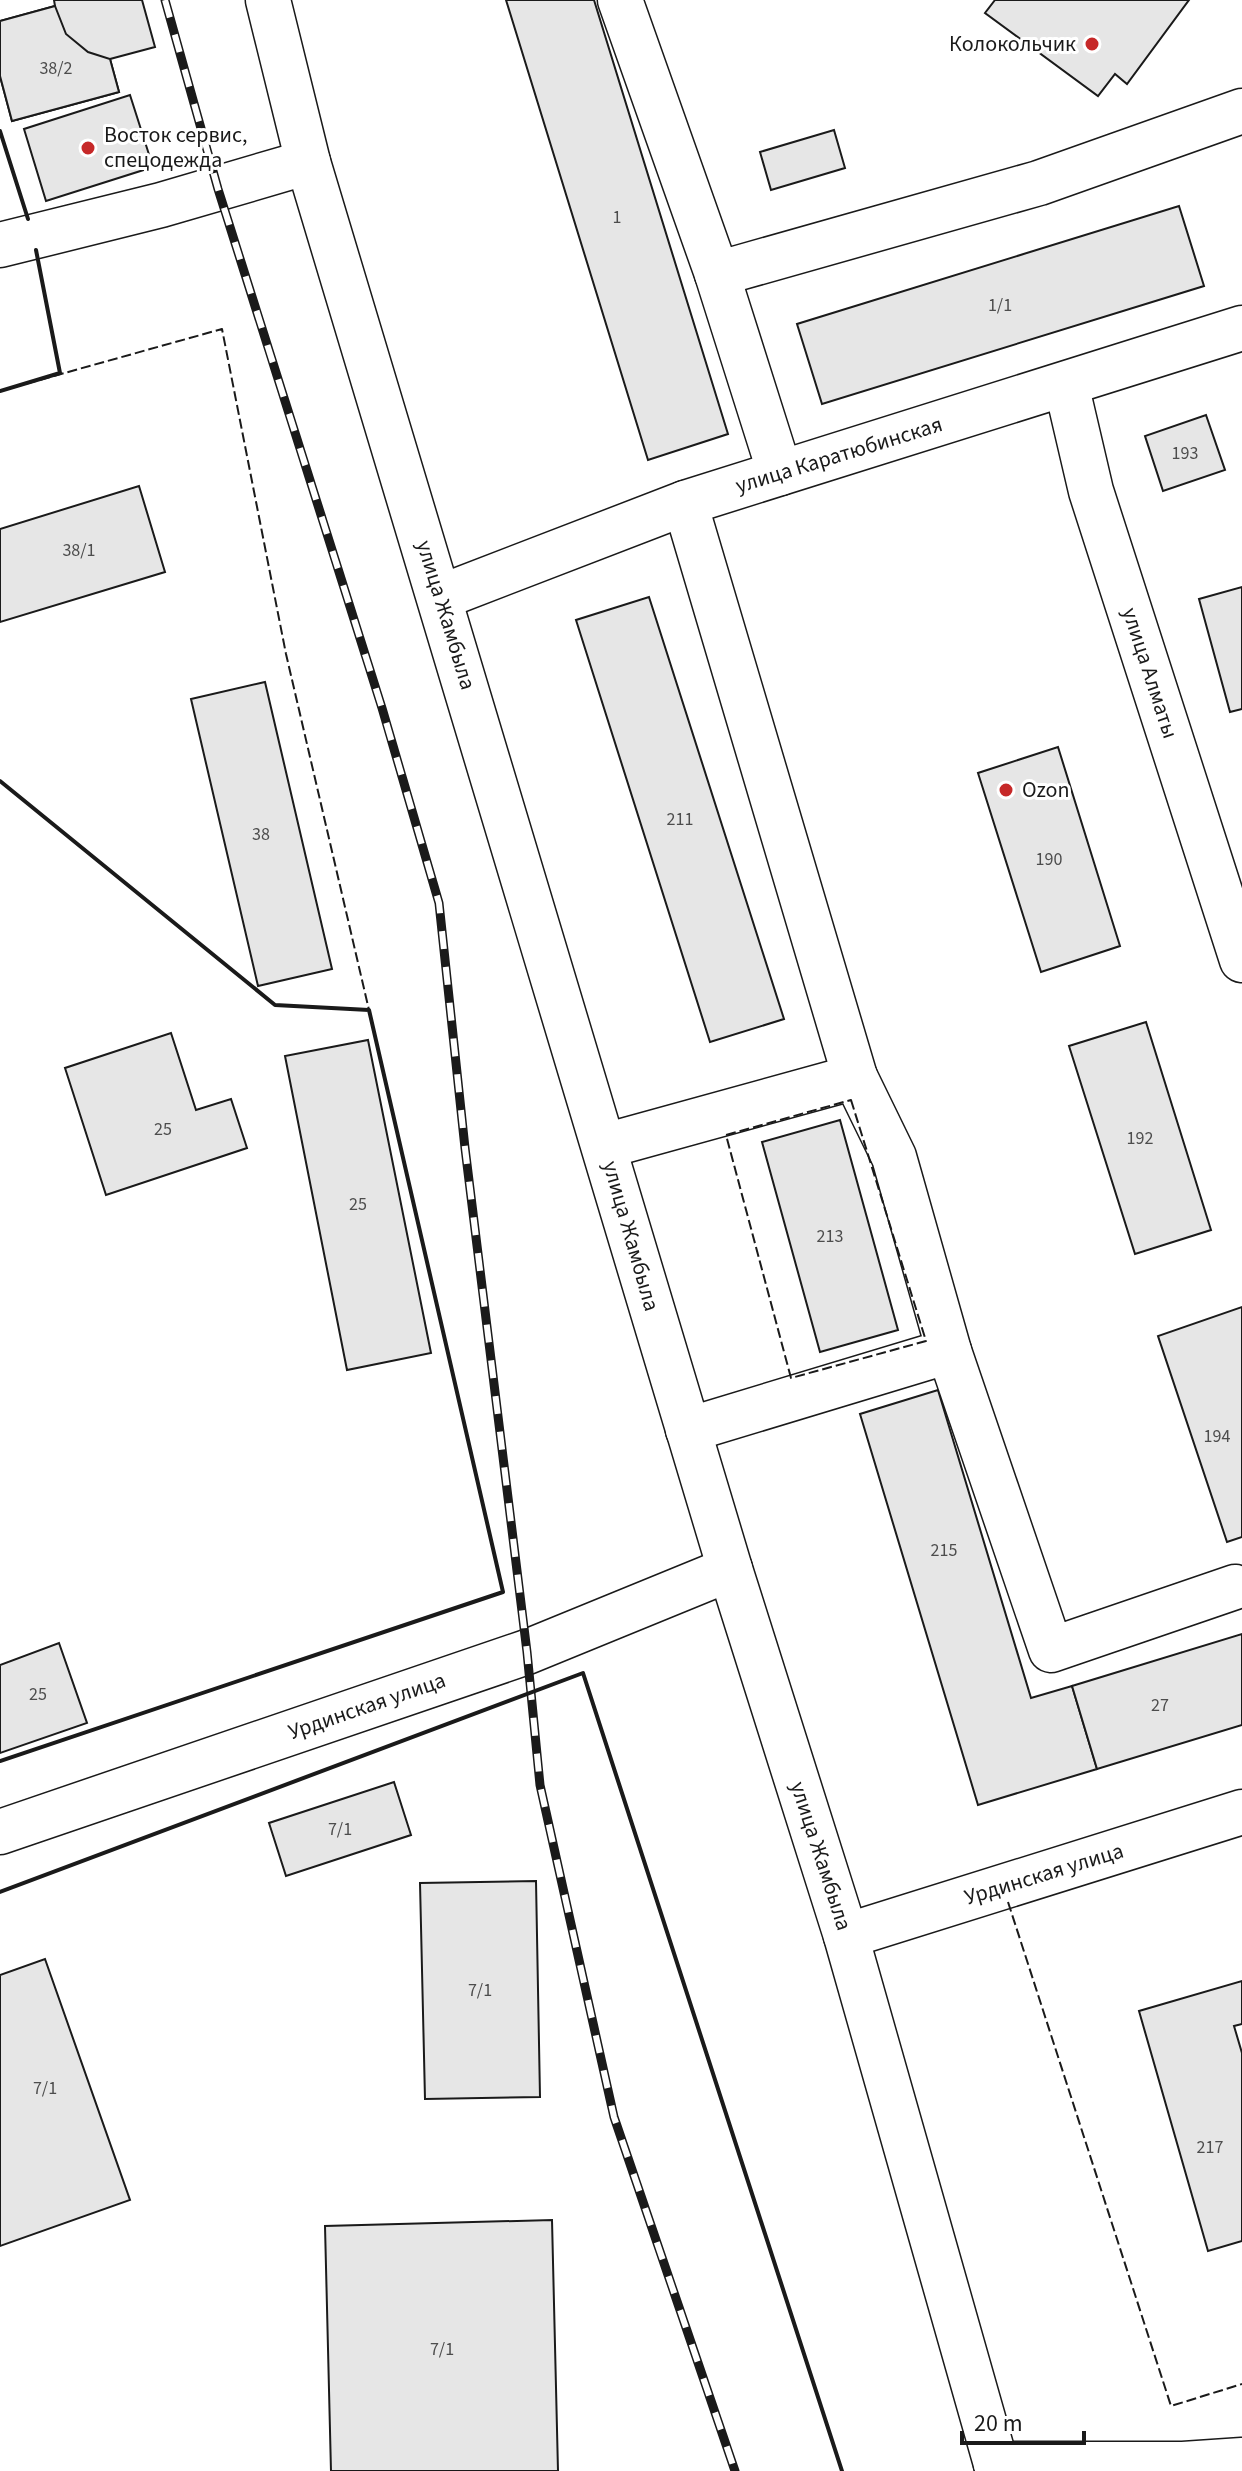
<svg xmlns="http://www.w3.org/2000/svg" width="1242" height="2471" font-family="'Source Sans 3',sans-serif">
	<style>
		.building { fill: #e6e6e6; stroke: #1a1a1a; stroke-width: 2 }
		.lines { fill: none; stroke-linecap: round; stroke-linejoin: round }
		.minor-casing { stroke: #1a1a1a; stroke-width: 47 }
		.minor { stroke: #fff; stroke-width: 44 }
		.rail-casing { stroke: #1a1a1a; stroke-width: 9 }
		.rail { stroke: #fff; stroke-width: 6; stroke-dasharray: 18; stroke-linecap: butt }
		.fence { stroke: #1a1a1a; stroke-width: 2; stroke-dasharray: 10 4; stroke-linecap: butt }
		.wall { stroke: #1a1a1a; stroke-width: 4 }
		.poi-dot { fill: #c62828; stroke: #fff; stroke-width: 3 }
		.labels { text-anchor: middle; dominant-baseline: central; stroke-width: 6; stroke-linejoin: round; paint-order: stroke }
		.number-label { font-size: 18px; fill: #4d4d4d }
		.poi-label { font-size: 22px; fill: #1a1a1a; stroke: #fff; text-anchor: start }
		.street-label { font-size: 22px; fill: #1a1a1a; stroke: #fff }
	</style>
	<rect width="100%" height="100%" fill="#fff"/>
	<g class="building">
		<polygon points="54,0 142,0 155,47 110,59 119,92 12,121 0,76 0,21 55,6"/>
		<polygon points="506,0 594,0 728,434 648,460"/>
		<polygon points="995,0 1189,0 1127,84 1115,74 1098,96 985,13"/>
		<polygon points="55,6 66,34 88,52 110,59 119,92 12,121 0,76 0,21"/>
		<polygon points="130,95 153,167 46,201 24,129"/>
		<polygon points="834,130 845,168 771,190 760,152"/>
		<polygon points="1179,206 1204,286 822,404 797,324"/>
		<polygon points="1206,415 1225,470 1163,491 1145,436"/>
		<polygon points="139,486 165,572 0,622 0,529"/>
		<polygon points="1242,587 1242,709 1230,712 1199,599"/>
		<polygon points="649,597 784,1019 710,1042 576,620"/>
		<polygon points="265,682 332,969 258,986 191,699"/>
		<polygon points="1058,747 1120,946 1041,972 978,773"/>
		<polygon points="1146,1022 1211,1230 1135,1254 1069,1046"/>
		<polygon points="171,1033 196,1110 231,1099 247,1148 106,1195 65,1068"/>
		<polygon points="368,1040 431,1353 347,1370 285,1056"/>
		<polygon points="840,1120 898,1330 820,1352 762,1142"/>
		<polygon points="1242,1307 1242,1537 1227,1542 1158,1336"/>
		<polygon points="938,1390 1031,1698 1072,1686 1097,1769 978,1805 860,1414"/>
		<polygon points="1242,1634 1242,1725 1097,1769 1072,1686"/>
		<polygon points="59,1643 87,1723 0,1753 0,1665"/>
		<polygon points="394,1782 411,1835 286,1876 269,1823"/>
		<polygon points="536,1881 540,2097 425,2099 420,1883"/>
		<polygon points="45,1959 130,2200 0,2246 0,1975"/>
		<polygon points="1242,1981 1242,2024 1234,2026 1242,2053 1242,2241 1208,2251 1139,2011"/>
		<polygon points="552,2220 558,2471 331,2471 325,2226"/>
	</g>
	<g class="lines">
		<g class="minor-casing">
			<g id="minor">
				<polyline points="268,0 308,162 730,1569 846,1936 998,2471"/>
				<polyline points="620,0 717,274 1039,183 1242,111"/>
				<polyline points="0,245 161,205 308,162"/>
				<polyline points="717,274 780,473"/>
				<polyline points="1066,384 1091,491 1242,960"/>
				<polyline points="441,597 685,503 1242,328"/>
				<polyline points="855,1077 894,1157 949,1351"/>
				<polyline points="605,1146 855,1077 685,503"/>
				<polyline points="688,1430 949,1351 1051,1650 1235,1587"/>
				<polyline points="0,1832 527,1652 730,1569"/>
				<polyline points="846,1936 1242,1812"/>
				<polyline points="996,2464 1183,2464 1242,2460"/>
			</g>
		</g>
		<use href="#minor" class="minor"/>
		<g class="rail-casing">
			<polyline id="rail" points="165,0 218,189 382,708 439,903 465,1148 527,1652 540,1785 614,2117 735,2471"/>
		</g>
		<use href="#rail" class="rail"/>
		<g class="fence">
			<polyline points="0,391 222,329 286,654 369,1010 275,1005 0,781"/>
			<polygon points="851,1100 926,1341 791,1378 726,1135"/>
			<polyline points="1008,1902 1171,2406 1242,2384"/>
		</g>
		<g class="wall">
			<polyline points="0,131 28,219"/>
			<polyline points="0,391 60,373 36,250"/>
			<polyline points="0,781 275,1005 369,1010 503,1592 0,1761"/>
			<polyline points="0,1892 583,1673 842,2471"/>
		</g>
	</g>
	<g class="poi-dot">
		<circle cx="1092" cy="44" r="8"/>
		<circle cx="88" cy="148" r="8"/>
		<circle cx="1006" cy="790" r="8"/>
	</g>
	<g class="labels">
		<g class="number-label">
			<text x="56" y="68">38/2</text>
			<text x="617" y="217">1</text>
			<text x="1000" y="305">1/1</text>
			<text x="1185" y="453">193</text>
			<text x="79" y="550">38/1</text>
			<text x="680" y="819">211</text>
			<text x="261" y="834">38</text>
			<text x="1049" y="859">190</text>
			<text x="163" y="1129">25</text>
			<text x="1140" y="1138">192</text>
			<text x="358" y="1204">25</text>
			<text x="830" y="1236">213</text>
			<text x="1217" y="1436">194</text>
			<text x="944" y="1550">215</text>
			<text x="38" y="1694">25</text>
			<text x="1160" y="1705">27</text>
			<text x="340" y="1829">7/1</text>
			<text x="480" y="1990">7/1</text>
			<text x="45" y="2088">7/1</text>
			<text x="1210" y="2147">217</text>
			<text x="442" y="2349">7/1</text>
		</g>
		<g class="poi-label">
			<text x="1076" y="44" text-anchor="end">Колокольчик</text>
			<text x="104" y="135">Восток сервис,<tspan x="104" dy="25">спецодежда</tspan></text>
			<text x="1022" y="790">Ozon</text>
		</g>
		<g class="street-label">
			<text transform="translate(839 455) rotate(-17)">улица Каратюбинская</text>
			<text transform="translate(446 615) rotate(73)">улица Жамбыла</text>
			<text transform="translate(1150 673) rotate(72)">улица Алматы</text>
			<text transform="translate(631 1236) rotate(74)">улица Жамбыла</text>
			<text transform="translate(367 1706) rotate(-19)">Урдинская улица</text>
			<text transform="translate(821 1856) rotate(72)">улица Жамбыла</text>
			<text transform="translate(1044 1874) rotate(-17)">Урдинская улица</text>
		</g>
	</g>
	<path d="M962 2431v12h122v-12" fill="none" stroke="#1a1a1a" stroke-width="4"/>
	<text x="974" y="2431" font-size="24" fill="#1a1a1a" stroke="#ffffff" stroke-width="6" paint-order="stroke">20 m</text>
</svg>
